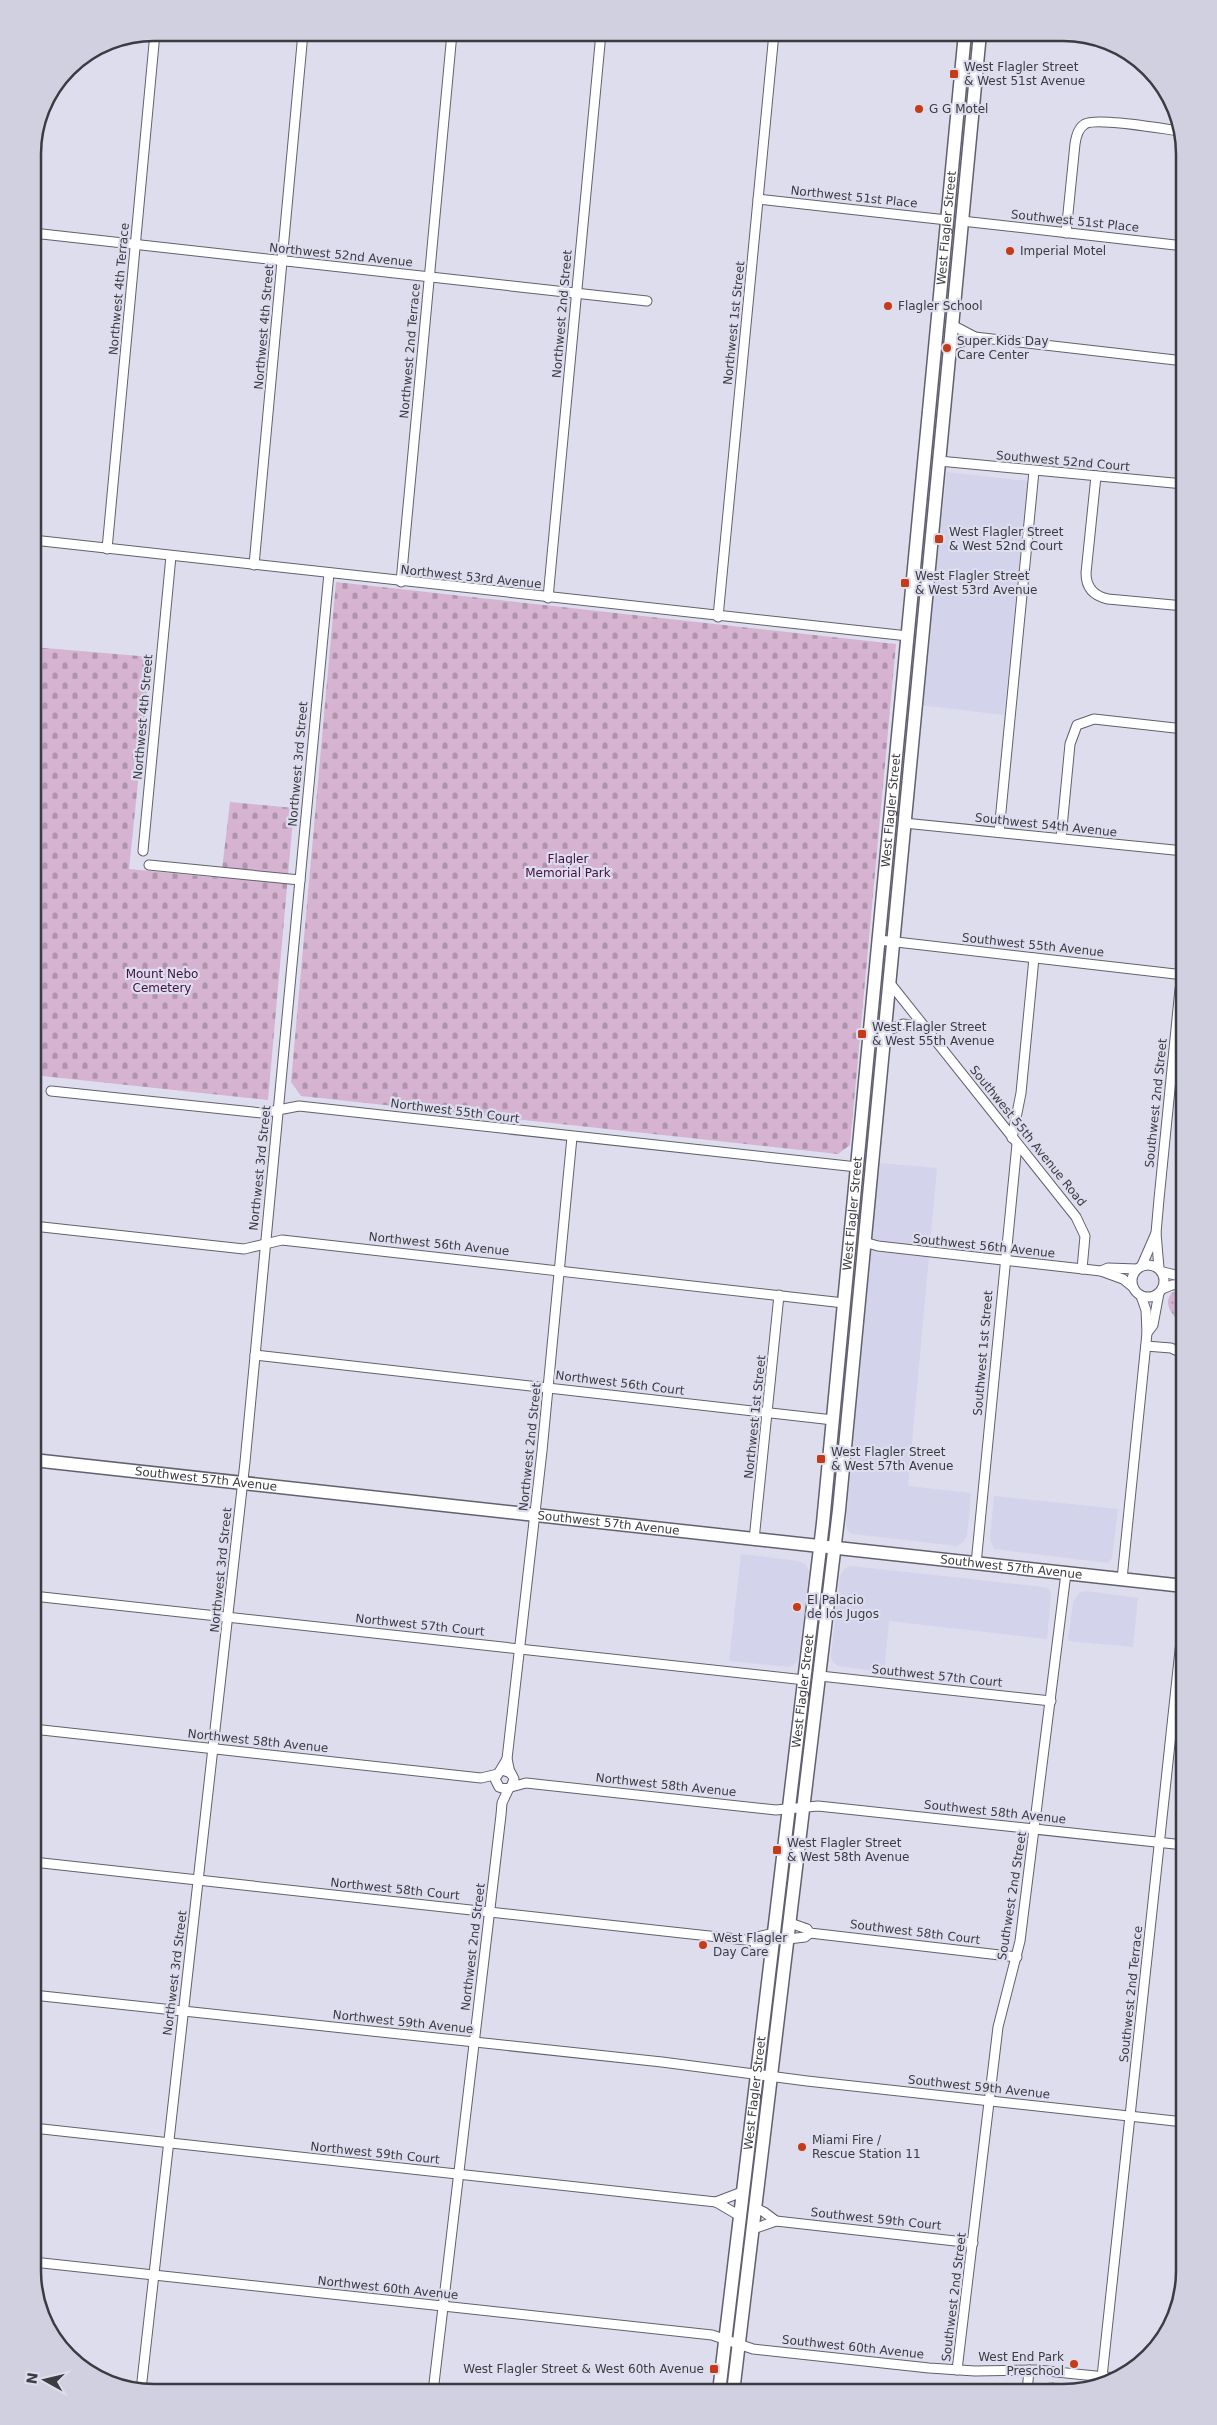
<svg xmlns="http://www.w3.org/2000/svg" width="1217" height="2425" font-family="'DejaVu Sans',sans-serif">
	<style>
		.built { fill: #d3d3eb }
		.cemetery { fill: url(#cemetery-stones) }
		.park { fill: url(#park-dots) }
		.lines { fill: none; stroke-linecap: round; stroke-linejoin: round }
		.minor-casing { stroke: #60606f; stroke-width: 11 }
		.secondary-casing { stroke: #60606f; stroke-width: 15 }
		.minor { stroke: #fff; stroke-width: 9 }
		.secondary { stroke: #fff; stroke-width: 12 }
		.poi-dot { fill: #c53b16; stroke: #dde; stroke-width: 2 }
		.labels { text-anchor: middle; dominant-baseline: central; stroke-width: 4.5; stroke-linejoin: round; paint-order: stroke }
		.poi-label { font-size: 12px; fill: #3b3b42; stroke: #dde; text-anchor: start }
		.street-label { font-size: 12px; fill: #3b3b42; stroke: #dde }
		.park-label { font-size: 12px; fill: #440f41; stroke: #dde }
		.rim { fill: none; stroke: #3b3b42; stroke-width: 2.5 }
	</style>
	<defs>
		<pattern id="cemetery-stones" width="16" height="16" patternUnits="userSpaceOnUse" patternTransform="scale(1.25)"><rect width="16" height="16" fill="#d5b3d1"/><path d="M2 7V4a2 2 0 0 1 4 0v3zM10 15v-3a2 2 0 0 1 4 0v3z" fill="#ae93ab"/></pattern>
		<pattern id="park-dots" width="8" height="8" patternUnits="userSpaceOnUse" patternTransform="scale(1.25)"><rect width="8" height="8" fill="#d5b3d1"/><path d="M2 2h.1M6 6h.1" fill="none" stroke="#ae93ab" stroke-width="1.8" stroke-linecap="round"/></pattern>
	</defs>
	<rect width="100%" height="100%" fill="#dde"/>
	<g class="built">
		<polygon points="947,472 1028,481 1004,715 920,705"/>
		<polygon points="878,1163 937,1168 908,1486 971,1493 967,1536 963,1542 957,1546 853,1534 848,1531 846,1524"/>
		<polygon points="994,1496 1118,1509 1112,1558 1108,1563 994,1549 990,1539"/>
		<polygon points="741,1554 799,1561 805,1564 809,1571 799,1657 795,1664 789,1667 729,1661"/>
		<polygon points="851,1566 1043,1587 1049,1589 1051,1594 1047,1639 889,1621 884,1672 838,1666 833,1662 831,1655 840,1576 844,1569"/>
		<polygon points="1085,1591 1138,1598 1133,1647 1068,1641 1073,1602 1079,1593"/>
	</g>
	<g class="cemetery">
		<polygon points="336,582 896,644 850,1145 838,1154 301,1096 291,1082"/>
		<polygon points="33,647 151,657 129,869 221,878 230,802 294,808 268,1100 33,1075"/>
	</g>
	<g class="park">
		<path d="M1173 1292H1184V1328C1176 1318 1160 1304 1173 1292Z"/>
		<polygon points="1049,2382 1051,2382 1091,2387 1062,2392 1041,2392 1043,2387"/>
	</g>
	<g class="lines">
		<g class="minor-casing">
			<g id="minor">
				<polyline points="758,199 947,220"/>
				<polyline points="962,221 1184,246"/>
				<polyline points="33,233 647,301"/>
				<path d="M1066 233 1075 144C1076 137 1078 128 1085 124 1096 117 1164 129 1180 131"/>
				<polyline points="952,325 975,337 1184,361"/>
				<polyline points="950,346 975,337"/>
				<polyline points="939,461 1184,484"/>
				<path d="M1096 476 1086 573C1086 588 1094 596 1108 599L1184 606"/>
				<polyline points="33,540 908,636"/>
				<polyline points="107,549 155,33"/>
				<polyline points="254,565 303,33"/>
				<polyline points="401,582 452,33"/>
				<polyline points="548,598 601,33"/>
				<polyline points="718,617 774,33"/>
				<polyline points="904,823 1184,851"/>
				<polyline points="999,832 1034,471"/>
				<polyline points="1061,838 1070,744 1077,725 1094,719 1184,729"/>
				<polyline points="143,851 171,556"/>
				<polyline points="149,865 300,880"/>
				<polyline points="879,940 1184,975"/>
				<polyline points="889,982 1076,1217 1085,1236 1082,1269"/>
				<polyline points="885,1032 903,1024 926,1028"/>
				<polyline points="51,1091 262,1113 299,1106 857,1167"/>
				<polyline points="1012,1138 1021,1093 1034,958"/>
				<polyline points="33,1226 244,1249 282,1240 844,1303"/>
				<polyline points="864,1242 878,1246 1101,1271 1123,1279 1133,1287"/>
				<circle cx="1148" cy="1281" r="16"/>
				<polyline points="1142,1265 1156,1233"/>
				<polyline points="1159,1268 1156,1233 1159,1199 1180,989 1184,976"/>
				<polyline points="1101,1271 1108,1268 1137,1269"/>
				<polyline points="1163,1272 1184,1277"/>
				<polyline points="1162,1289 1172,1285 1184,1284"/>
				<polyline points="1147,1333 1153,1325 1159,1293"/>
				<polyline points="1146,1346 1171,1348 1184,1354"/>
				<polyline points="255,1355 833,1420"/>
				<polyline points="754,1540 779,1295"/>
				<polyline points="976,1564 1017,1144"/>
				<polyline points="1122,1579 1147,1333 1146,1310 1141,1296"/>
				<polyline points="33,1596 805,1680"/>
				<polyline points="820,1676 1051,1701"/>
				<polyline points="33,1729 481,1778 498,1774"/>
				<polyline points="505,1771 511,1773 514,1779 511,1787 505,1789 499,1787 495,1779 507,1759"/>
				<polyline points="510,1773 507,1759 542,1451 572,1137"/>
				<polyline points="511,1787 526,1783 776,1810 818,1806 1184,1845"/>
				<polyline points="33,1862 755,1941 755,1945 772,1953"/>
				<polyline points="790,1923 807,1929 810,1933 1017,1957"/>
				<polyline points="788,1939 805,1937 810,1933"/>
				<polyline points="755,1941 757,1937 774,1933"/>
				<polyline points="33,1995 662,2062 807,2081 1184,2122"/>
				<polyline points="33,2128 716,2202 742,2192"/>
				<polyline points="716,2202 740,2216"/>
				<polyline points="755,2208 764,2212 776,2221"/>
				<polyline points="753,2229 776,2221 973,2243"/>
				<polyline points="33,2262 712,2335 753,2349 929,2368 975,2371 1037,2370 1115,2378"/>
				<polyline points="957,2370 998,2027 1020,1941 1066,1573"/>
				<polyline points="1102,2377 1184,1613"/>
				<polyline points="141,2390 245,1462 329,573"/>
				<polyline points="433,2392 501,1815 502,1803 509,1788"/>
				<polyline points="1027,2392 1029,2370"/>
			</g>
		</g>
		<g class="secondary-casing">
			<g id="secondary">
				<path id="s1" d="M33 1460 1184 1586"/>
				<path id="s2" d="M719 2392 823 1523 965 33"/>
				<polyline points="733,2392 839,1510 980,33"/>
			</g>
		</g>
		<use href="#minor" class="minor"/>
		<use href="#secondary" class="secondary"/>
	</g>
	<g class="poi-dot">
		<rect x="949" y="69" width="10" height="10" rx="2.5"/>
		<circle cx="919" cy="109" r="5"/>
		<circle cx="1010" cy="251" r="5"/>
		<circle cx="888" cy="306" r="5"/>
		<circle cx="947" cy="348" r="5"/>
		<rect x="934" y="534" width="10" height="10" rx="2.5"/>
		<rect x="900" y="578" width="10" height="10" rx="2.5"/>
		<rect x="857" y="1029" width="10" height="10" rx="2.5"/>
		<rect x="816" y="1454" width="10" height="10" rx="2.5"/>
		<circle cx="797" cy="1607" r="5"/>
		<rect x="772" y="1845" width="10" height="10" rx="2.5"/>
		<circle cx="703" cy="1945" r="5"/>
		<circle cx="802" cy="2147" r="5"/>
		<circle cx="1074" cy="2364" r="5"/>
		<rect x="709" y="2364" width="10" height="10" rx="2.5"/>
	</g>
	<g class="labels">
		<g class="poi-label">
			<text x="964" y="67">West Flagler Street<tspan x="964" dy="14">&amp; West 51st Avenue</tspan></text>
			<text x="929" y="109">G G Motel</text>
			<text x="1020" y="251">Imperial Motel</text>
			<text x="898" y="306">Flagler School</text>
			<text x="957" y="341">Super Kids Day<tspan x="957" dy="14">Care Center</tspan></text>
			<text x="949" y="532">West Flagler Street<tspan x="949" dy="14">&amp; West 52nd Court</tspan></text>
			<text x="915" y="576">West Flagler Street<tspan x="915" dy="14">&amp; West 53rd Avenue</tspan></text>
			<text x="872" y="1027">West Flagler Street<tspan x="872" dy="14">&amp; West 55th Avenue</tspan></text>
			<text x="831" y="1452">West Flagler Street<tspan x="831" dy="14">&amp; West 57th Avenue</tspan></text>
			<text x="807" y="1600">El Palacio<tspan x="807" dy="14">de los Jugos</tspan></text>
			<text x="787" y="1843">West Flagler Street<tspan x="787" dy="14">&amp; West 58th Avenue</tspan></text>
			<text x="713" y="1938">West Flagler<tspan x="713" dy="14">Day Care</tspan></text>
			<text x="812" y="2140">Miami Fire /<tspan x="812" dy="14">Rescue Station 11</tspan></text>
			<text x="1064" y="2357" text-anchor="end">West End Park<tspan x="1064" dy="14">Preschool</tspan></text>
			<text x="704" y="2369" text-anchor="end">West Flagler Street &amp; West 60th Avenue</text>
		</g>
		<g class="street-label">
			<text transform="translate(854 197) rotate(6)">Northwest 51st Place</text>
			<text transform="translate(1075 221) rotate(6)">Southwest 51st Place</text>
			<text stroke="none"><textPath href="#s2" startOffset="2176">West Flagler Street</textPath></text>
			<text transform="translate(341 255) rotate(6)">Northwest 52nd Avenue</text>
			<text transform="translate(119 289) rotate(-85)">Northwest 4th Terrace</text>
			<text transform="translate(562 314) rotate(-85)">Northwest 2nd Street</text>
			<text transform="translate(734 323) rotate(-84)">Northwest 1st Street</text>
			<text transform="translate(264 327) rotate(-85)">Northwest 4th Street</text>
			<text transform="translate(410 351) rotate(-85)">Northwest 2nd Terrace</text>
			<text transform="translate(1063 461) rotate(5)">Southwest 52nd Court</text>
			<text transform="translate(471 577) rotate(6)">Northwest 53rd Avenue</text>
			<text transform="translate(143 717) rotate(-85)">Northwest 4th Street</text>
			<text transform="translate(298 764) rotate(-85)">Northwest 3rd Street</text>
			<text stroke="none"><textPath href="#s2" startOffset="1591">West Flagler Street</textPath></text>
			<text transform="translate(1046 825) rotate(6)">Southwest 54th Avenue</text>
			<text transform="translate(1033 945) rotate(6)">Southwest 55th Avenue</text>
			<text transform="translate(1156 1103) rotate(-84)">Southwest 2nd Street</text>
			<text transform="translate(455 1111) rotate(7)">Northwest 55th Court</text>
			<text transform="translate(1028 1136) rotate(51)">Southwest 55th Avenue Road</text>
			<text transform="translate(260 1168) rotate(-84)">Northwest 3rd Street</text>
			<text stroke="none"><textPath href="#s2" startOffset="1186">West Flagler Street</textPath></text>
			<text transform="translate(439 1244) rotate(6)">Northwest 56th Avenue</text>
			<text transform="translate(984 1246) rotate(6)">Southwest 56th Avenue</text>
			<text transform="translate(983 1353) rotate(-85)">Southwest 1st Street</text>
			<text transform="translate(620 1383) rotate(7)">Northwest 56th Court</text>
			<text transform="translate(755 1417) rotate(-84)">Northwest 1st Street</text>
			<text transform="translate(530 1447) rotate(-84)">Northwest 2nd Street</text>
			<text stroke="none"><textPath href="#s1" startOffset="174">Southwest 57th Avenue</textPath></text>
			<text stroke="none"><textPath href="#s1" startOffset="579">Southwest 57th Avenue</textPath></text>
			<text stroke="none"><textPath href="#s1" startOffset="984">Southwest 57th Avenue</textPath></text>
			<text transform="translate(221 1570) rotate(-84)">Northwest 3rd Street</text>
			<text transform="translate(420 1625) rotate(6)">Northwest 57th Court</text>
			<text transform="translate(937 1676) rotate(6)">Southwest 57th Court</text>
			<text stroke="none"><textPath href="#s2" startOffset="706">West Flagler Street</textPath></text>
			<text transform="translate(258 1741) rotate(6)">Northwest 58th Avenue</text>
			<text transform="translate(666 1785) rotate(6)">Northwest 58th Avenue</text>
			<text transform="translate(995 1812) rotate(6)">Southwest 58th Avenue</text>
			<text transform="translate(395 1889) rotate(6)">Northwest 58th Court</text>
			<text transform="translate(1012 1896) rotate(-81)">Southwest 2nd Street</text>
			<text transform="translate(915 1932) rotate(7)">Southwest 58th Court</text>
			<text transform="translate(473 1947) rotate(-83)">Northwest 2nd Street</text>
			<text transform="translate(175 1973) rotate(-83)">Northwest 3rd Street</text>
			<text transform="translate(1131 1994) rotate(-84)">Southwest 2nd Terrace</text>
			<text transform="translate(403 2022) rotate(6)">Northwest 59th Avenue</text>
			<text transform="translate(979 2087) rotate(6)">Southwest 59th Avenue</text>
			<text stroke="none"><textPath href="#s2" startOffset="301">West Flagler Street</textPath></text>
			<text transform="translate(375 2153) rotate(6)">Northwest 59th Court</text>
			<text transform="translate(876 2219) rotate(6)">Southwest 59th Court</text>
			<text transform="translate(388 2288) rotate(6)">Northwest 60th Avenue</text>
			<text transform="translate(954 2297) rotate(-83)">Southwest 2nd Street</text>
			<text transform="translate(853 2347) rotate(6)">Southwest 60th Avenue</text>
		</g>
		<g class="park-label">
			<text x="568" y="859">Flagler<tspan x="568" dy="14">Memorial Park</tspan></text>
			<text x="162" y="974">Mount Nebo<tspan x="162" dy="14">Cemetery</tspan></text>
		</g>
	</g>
	<path d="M0 0H1217V2425H0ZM154 41H1063A113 113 0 0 1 1176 154V2271A113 113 0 0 1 1063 2384H154A113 113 0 0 1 41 2271V154A113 113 0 0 1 154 41Z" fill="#d0d0e0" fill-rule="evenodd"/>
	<path class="rim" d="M154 41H1063A113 113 0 0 1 1176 154V2271A113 113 0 0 1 1063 2384H154A113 113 0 0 1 41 2271V154A113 113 0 0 1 154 41Z"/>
	<g transform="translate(45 2380) rotate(278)" stroke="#ddddee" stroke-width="4" paint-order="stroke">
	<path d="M0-4L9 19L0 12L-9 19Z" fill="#3b3b42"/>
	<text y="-8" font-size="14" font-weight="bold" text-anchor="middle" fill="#3b3b42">N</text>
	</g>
</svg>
